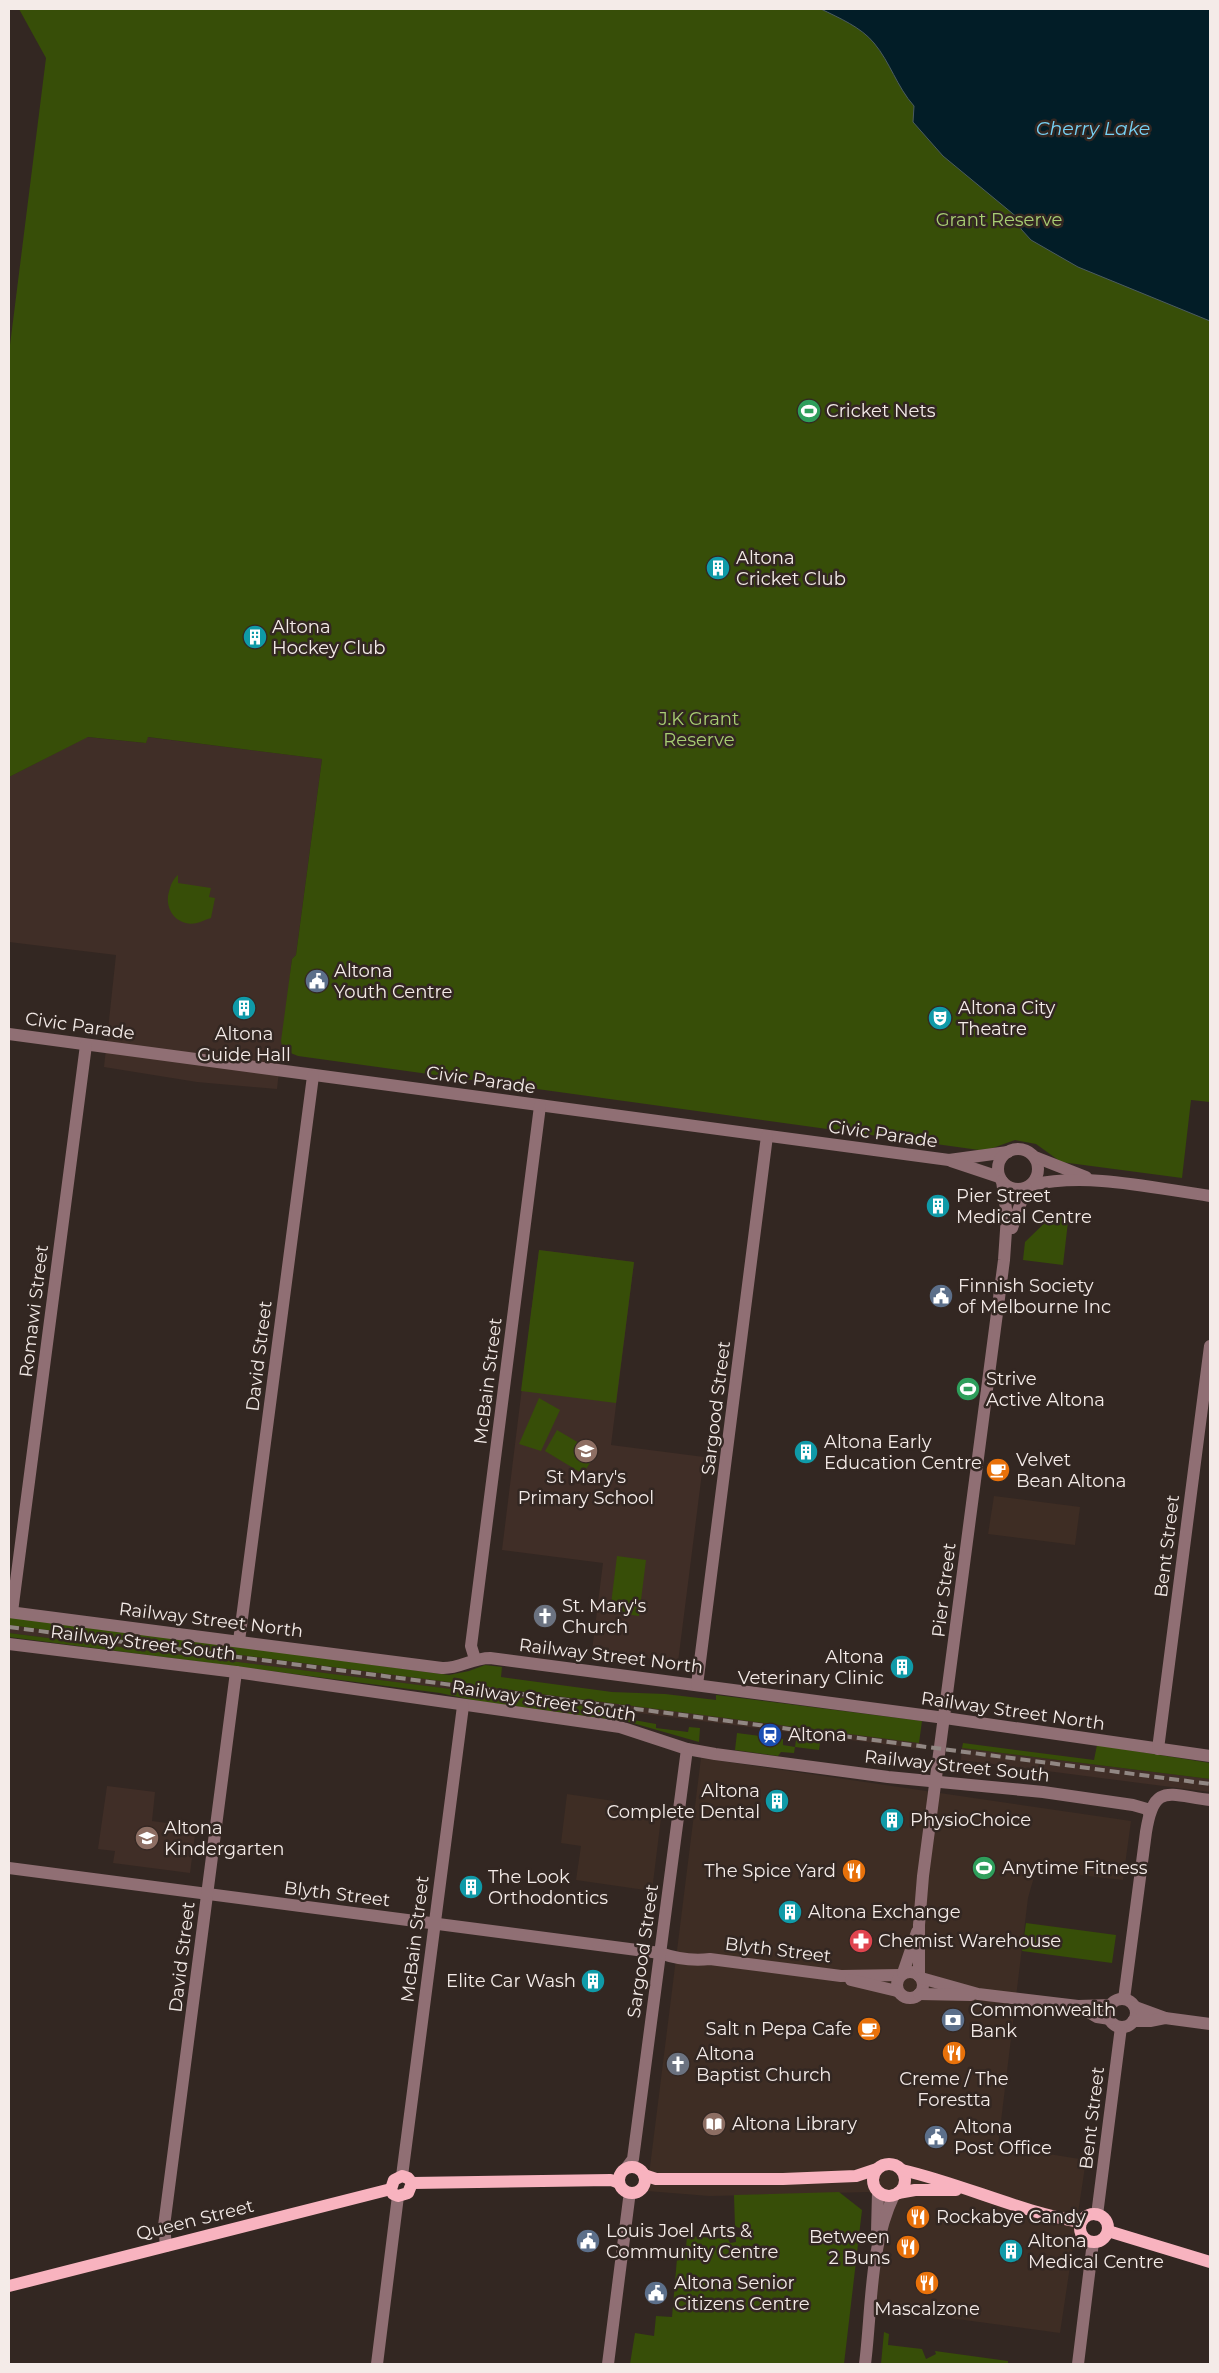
<svg xmlns="http://www.w3.org/2000/svg" width="1219" height="2373" font-family="Montserrat,sans-serif">
	<style>
		.commercial { fill: #3e2d24 }
		.built { fill: #402e27 }
		.green { fill: #374e08 }
		.water { fill: #021d27; stroke: #4b5b61 }
		.lines { fill: none; stroke-linecap: round; stroke-linejoin: round }
		.minor { stroke: #906f74; stroke-width: 12 }
		.major { stroke: #f8b3bf; stroke-width: 12 }
		.rail { stroke: #918783; stroke-width: 4; stroke-dasharray: 10 5; stroke-linecap: butt }
		.labels { text-anchor: middle; dominant-baseline: central; stroke-width: 5; stroke-linejoin: round; paint-order: stroke }
		.park-label { font-size: 18px; fill: #a8ce73; stroke: #332722 }
		.poi-label { font-size: 18px; fill: #f4ebe8; stroke: #332722; text-anchor: start }
		.street-label { font-size: 18px; fill: #f4ebe8; stroke: #332722 }
		.water-label { font-size: 19px; font-style: italic; fill: #77d2f6; stroke: #332722 }
	</style>
	<rect width="100%" height="100%" fill="#332722"/>
	<g class="commercial">
		<polygon points="994,1496 1080,1507 1075,1545 988,1534"/>
		<polygon points="701,1758 1131,1821 1123,1880 1036,1870 1028,1898 998,2146 1086,2160 1060,2333 868,2307 877,2213 874,2196 869,2192 709,2196 647,2191"/>
		<polygon points="567,1794 614,1801 613,1811 661,1818 652,1891 576,1880 581,1846 561,1843"/>
	</g>
	<g class="built">
		<polygon points="87,737 146,743 147,737 322,759 296,955 292,959 277,1089 197,1082 104,1067 116,955 9,942 9,777"/>
		<polygon points="539,1250 634,1262 611,1445 704,1457 678,1662 592,1651 603,1563 502,1550"/>
		<polygon points="9,1625 922,1743 921,1749 9,1633"/>
		<polygon points="962,1748 1210,1779 1210,1792 961,1760"/>
		<polygon points="107,1786 155,1792 152,1821 196,1827 190,1873 113,1863 115,1851 98,1849"/>
	</g>
	<g class="green">
		<polygon points="19,9 1210,9 1210,1102 1191,1100 1182,1178 1061,1162 1036,1144 1015,1140 990,1149 979,1150 298,1056 283,1050 281,1041 292,959 296,955 322,759 148,737 146,743 88,737 9,777 9,353 46,58"/>
		<path d="M178 875V883L211 888 209 897 215 898 211 918C207 919 201 922 197 923 179 927 166 912 168 896 170 888 171 881 178 875Z"/>
		<polygon points="1056,1212 1069,1213 1063,1265 1023,1260 1025,1242"/>
		<polygon points="539,1250 634,1262 616,1403 521,1391"/>
		<polygon points="539,1398 560,1410 541,1451 519,1444"/>
		<polygon points="557,1430 596,1453 583,1474 545,1451"/>
		<polygon points="617,1556 646,1560 639,1616 610,1612"/>
		<polygon points="9,1616 449,1675 469,1671 485,1665 502,1667 501,1677 612,1692 665,1694 716,1700 716,1695 922,1721 919,1743 9,1625"/>
		<polygon points="9,1633 600,1708 600,1714 656,1724 656,1728 688,1732 689,1727 700,1728 699,1742 629,1722 477,1701 440,1693 9,1637"/>
		<polygon points="737,1733 783,1739 783,1745 795,1747 796,1740 820,1743 819,1750 795,1747 794,1753 781,1752 778,1756 735,1750"/>
		<polygon points="963,1743 1094,1760 1097,1745 1210,1763 1210,1779 962,1748"/>
		<polygon points="1026,1923 1116,1935 1112,1963 1022,1951"/>
		<polygon points="839,2192 862,2210 844,2364 630,2364 635,2333 654,2336 656,2316 672,2317 678,2247 686,2248 687,2236 728,2239 730,2243 736,2242 736,2237 742,2237 742,2228 735,2227 734,2195"/>
		<polygon points="884,2332 889,2334 888,2345 922,2349 926,2359 936,2354 935,2351 1008,2361 1008,2364 881,2364"/>
	</g>
	<path class="water" d="M821 9H1210V321L1078 267 1031 240 1021 229 1018 218 943 156 913 122 914 106C897 87 890 62 874 43 861 27 839 18 821 9Z"/>
	<g class="lines">
		<g class="minor">
			<polyline points="9,1034 949,1160 1008,1152"/>
			<circle cx="1018" cy="1169" r="20"/>
			<polyline points="1035,1157 1086,1177"/>
			<polyline points="951,1161 999,1177"/>
			<path d="M1031 1185C1089 1172 1152 1188 1210 1196"/>
			<polyline points="1012,1228 1026,1188"/>
			<path d="M9 1612 442 1668C459 1669 472 1658 490 1658L945 1718 1210 1756"/>
			<polyline points="12,1612 86,1045"/>
			<polyline points="239,1641 313,1076"/>
			<polyline points="9,1644 236,1672 620,1727 687,1749 715,1754 888,1777 1043,1792 1133,1805 1147,1809 1149,1813"/>
			<polyline points="475,1659 471,1646 540,1106"/>
			<polyline points="697,1685 767,1136"/>
			<polyline points="1158,1749 1210,1346"/>
			<path d="M9 1868 660 1953C677 1959 692 1961 710 1959L841 1976 900 1975"/>
			<circle cx="910" cy="1985" r="13"/>
			<polyline points="903,1973 917,1932"/>
			<polyline points="919,1976 919,1925 923,1876 1004,1260 1007,1216 1002,1181"/>
			<polyline points="921,1978 978,1994 1078,2006 1111,2005"/>
			<polyline points="851,1980 897,1991"/>
			<polyline points="919,1994 971,1995"/>
			<path d="M1124 1999 1146 1832C1154 1782 1168 1795 1210 1800"/>
			<circle cx="1122" cy="2013" r="14"/>
			<polyline points="1078,2006 1097,2017 1110,2019"/>
			<polyline points="1135,2007 1165,2018 1210,2024"/>
			<polyline points="1133,2021 1150,2021 1165,2018"/>
			<polyline points="627,2167 633,2159 687,1749"/>
			<polyline points="402,2176 463,1706"/>
			<polyline points="1097,2215 1121,2027"/>
			<polyline points="877,2232 878,2192"/>
			<polyline points="166,2246 164,2226 236,1672"/>
			<polyline points="377,2364 398,2196"/>
			<polyline points="608,2364 629,2199"/>
			<path d="M865 2364C872 2309 869 2247 894 2195"/>
			<polyline points="1078,2364 1093,2242"/>
		</g>
		<g class="major">
			<circle cx="889" cy="2180" r="16"/>
			<circle cx="632" cy="2180" r="13"/>
			<path d="M902 2170C963 2184 1020 2212 1081 2222"/>
			<polyline points="644,2175 656,2179 783,2179 856,2176 877,2169"/>
			<polygon points="402,2176 408,2178 412,2183 408,2193 398,2196 393,2194 391,2189 394,2180"/>
			<polyline points="412,2183 611,2180 619,2183"/>
			<polyline points="898,2193 915,2190 956,2190"/>
			<circle cx="1094" cy="2228" r="14"/>
			<polyline points="1108,2231 1210,2262"/>
			<polyline points="9,2286 391,2189"/>
		</g>
		<polyline class="rail" points="9,1627 1210,1784"/>
	</g>
	<defs>
		<g id="stadium-disc" transform="scale(1.25)"><circle r="9.5" fill="#2e9e5b" stroke="#332722"/><path d="M0-5a6.5 5 0 1 0 0 10a6.5 5 0 1 0 0-10ZM-3.5-1.8h7v3.6h-7Z" fill="#fff"/></g>
		<g id="building-disc" transform="scale(1.25)"><circle r="9.5" fill="#0f9aa8" stroke="#332722"/><path d="M-4-6H4V6H1V3H-1V6H-4ZM-2.5-4.3h1.7v1.8h-1.7ZM.8-4.3h1.7v1.8H.8ZM-2.5-1h1.7V.8h-1.7ZM.8-1h1.7V.8H.8Z" fill="#fff"/></g>
		<g id="civic-disc" transform="scale(1.25)"><circle r="9.5" fill="#5c6f8a" stroke="#332722"/><path d="M-.6-6.5H3V-4.5H.6V-3L4-1V1h2V6H-6V1h2V-1L-.6-3ZM-1.2 2.5V6h2.4V2.5Z" fill="#fff"/></g>
		<g id="theatre-disc" transform="scale(1.25)"><circle r="9.5" fill="#0f9aa8" stroke="#332722"/><path d="M-5-5.5Q0-4 5-5.5V0Q5 5 0 6Q-5 5-5 0ZM-3.3-2.5H-1v1.5H-3.3ZM1-2.5H3.3v1.5H1ZM-2.8 1Q0 5.5 2.8 1Z" fill="#fff"/></g>
		<g id="school-disc" transform="scale(1.25)"><circle r="9.5" fill="#8d6e63" stroke="#332722"/><path d="M0-5L7-2L0 1L-7-2ZM-4 1L0 2.5L4 1V4Q0 6-4 4Z" fill="#fff"/></g>
		<g id="cafe-disc" transform="scale(1.25)"><circle r="9.5" fill="#e8710a" stroke="#332722"/><path d="M-5.5-4.5H6V0H3Q3 3.5 0 3.5H-2.5Q-5.5 3.5-5.5 0ZM3-3.2v2h1.7v-2ZM-6 4.5H4V6H-6Z" fill="#fff"/></g>
		<g id="church-disc" transform="scale(1.25)"><circle r="9.5" fill="#6b7280" stroke="#332722"/><path d="M-1.2-6h2.4v3.5h3.3v2.4h-3.3V6h-2.4V-.1h-3.3v-2.4h3.3Z" fill="#fff"/></g>
		<g id="station-disc" transform="scale(1.25)"><circle r="9.5" fill="#1a4fb4" stroke="#332722"/><path d="M-3-6H3Q5-6 5-4V2Q5 4 3 4L4.5 6H3L1.5 4h-3L-3 6H-4.5L-3 4Q-5 4-5 2V-4Q-5-6-3-6ZM-3.5-4v3h7v-3ZM-3.5 1v1.5H-2V1ZM2 1v1.5H3.5V1Z" fill="#fff"/></g>
		<g id="restaurant-disc" transform="scale(1.25)"><circle r="9.5" fill="#e8710a" stroke="#332722"/><path d="M-5-6h1v4h1v-4h1v4h1v-4h1v5L-1.5 .5V6h-2V.5L-5-1ZM5-6V6H3V1.5H1.5Q1.5-4 5-6Z" fill="#fff"/></g>
		<g id="pharmacy-disc" transform="scale(1.25)"><circle r="9.5" fill="#e0444e" stroke="#332722"/><path d="M-2-6h4v4h4v4h-4v4h-4v-4h-4v-4h4Z" fill="#fff"/></g>
		<g id="bank-disc" transform="scale(1.25)"><circle r="9.5" fill="#5c6f8a" stroke="#332722"/><path d="M-6-4H6V4H-6ZM0-2.3a2.3 2.3 0 1 0 0 4.6a2.3 2.3 0 1 0 0-4.6Z" fill="#fff"/></g>
		<g id="library-disc" transform="scale(1.25)"><circle r="9.5" fill="#8d6e63" stroke="#332722"/><path d="M-6-4Q-3-5.5-.7-3.5V5Q-3 3-6 4ZM6-4Q3-5.5 .7-3.5V5Q3 3 6 4Z" fill="#fff"/></g>
	</defs>
	<g fill-rule="evenodd">
		<use href="#stadium-disc" x="809" y="411"/>
		<use href="#building-disc" x="718" y="568"/>
		<use href="#building-disc" x="255" y="637"/>
		<use href="#civic-disc" x="317" y="981"/>
		<use href="#building-disc" x="244" y="1008"/>
		<use href="#theatre-disc" x="940" y="1018"/>
		<use href="#building-disc" x="938" y="1206"/>
		<use href="#civic-disc" x="941" y="1296"/>
		<use href="#stadium-disc" x="968" y="1389"/>
		<use href="#school-disc" x="586" y="1451"/>
		<use href="#building-disc" x="806" y="1452"/>
		<use href="#cafe-disc" x="998" y="1470"/>
		<use href="#church-disc" x="545" y="1616"/>
		<use href="#building-disc" x="902" y="1667"/>
		<use href="#station-disc" x="770" y="1735"/>
		<use href="#building-disc" x="777" y="1801"/>
		<use href="#building-disc" x="892" y="1820"/>
		<use href="#school-disc" x="147" y="1838"/>
		<use href="#stadium-disc" x="984" y="1868"/>
		<use href="#restaurant-disc" x="854" y="1871"/>
		<use href="#building-disc" x="471" y="1887"/>
		<use href="#building-disc" x="790" y="1912"/>
		<use href="#pharmacy-disc" x="861" y="1941"/>
		<use href="#building-disc" x="593" y="1981"/>
		<use href="#bank-disc" x="953" y="2020"/>
		<use href="#cafe-disc" x="869" y="2029"/>
		<use href="#restaurant-disc" x="954" y="2053"/>
		<use href="#church-disc" x="678" y="2064"/>
		<use href="#library-disc" x="714" y="2124"/>
		<use href="#civic-disc" x="936" y="2137"/>
		<use href="#restaurant-disc" x="918" y="2217"/>
		<use href="#civic-disc" x="588" y="2241"/>
		<use href="#restaurant-disc" x="908" y="2247"/>
		<use href="#building-disc" x="1011" y="2251"/>
		<use href="#restaurant-disc" x="927" y="2283"/>
		<use href="#civic-disc" x="656" y="2293"/>
	</g>
	<g class="labels">
		<g class="park-label">
			<text x="999" y="220">Grant Reserve</text>
			<text x="699" y="719">J.K Grant<tspan x="699" dy="21">Reserve</tspan></text>
		</g>
		<g class="poi-label">
			<text x="826" y="411">Cricket Nets</text>
			<text x="736" y="558">Altona<tspan x="736" dy="21">Cricket Club</tspan></text>
			<text x="272" y="627">Altona<tspan x="272" dy="21">Hockey Club</tspan></text>
			<text x="334" y="971">Altona<tspan x="334" dy="21">Youth Centre</tspan></text>
			<text x="958" y="1008">Altona City<tspan x="958" dy="21">Theatre</tspan></text>
			<text x="244" y="1034" text-anchor="middle">Altona<tspan x="244" dy="21">Guide Hall</tspan></text>
			<text x="956" y="1196">Pier Street<tspan x="956" dy="21">Medical Centre</tspan></text>
			<text x="958" y="1286">Finnish Society<tspan x="958" dy="21">of Melbourne Inc</tspan></text>
			<text x="986" y="1379">Strive<tspan x="986" dy="21">Active Altona</tspan></text>
			<text x="824" y="1442">Altona Early<tspan x="824" dy="21">Education Centre</tspan></text>
			<text x="1016" y="1460">Velvet<tspan x="1016" dy="21">Bean Altona</tspan></text>
			<text x="586" y="1477" text-anchor="middle">St Mary's<tspan x="586" dy="21">Primary School</tspan></text>
			<text x="562" y="1606">St. Mary's<tspan x="562" dy="21">Church</tspan></text>
			<text x="884" y="1657" text-anchor="end">Altona<tspan x="884" dy="21">Veterinary Clinic</tspan></text>
			<text x="788" y="1735">Altona</text>
			<text x="760" y="1791" text-anchor="end">Altona<tspan x="760" dy="21">Complete Dental</tspan></text>
			<text x="910" y="1820">PhysioChoice</text>
			<text x="164" y="1828">Altona<tspan x="164" dy="21">Kindergarten</tspan></text>
			<text x="1002" y="1868">Anytime Fitness</text>
			<text x="836" y="1871" text-anchor="end">The Spice Yard</text>
			<text x="488" y="1877">The Look<tspan x="488" dy="21">Orthodontics</tspan></text>
			<text x="808" y="1912">Altona Exchange</text>
			<text x="878" y="1941">Chemist Warehouse</text>
			<text x="576" y="1981" text-anchor="end">Elite Car Wash</text>
			<text x="970" y="2010">Commonwealth<tspan x="970" dy="21">Bank</tspan></text>
			<text x="852" y="2029" text-anchor="end">Salt n Pepa Cafe</text>
			<text x="696" y="2054">Altona<tspan x="696" dy="21">Baptist Church</tspan></text>
			<text x="954" y="2079" text-anchor="middle">Creme / The<tspan x="954" dy="21">Forestta</tspan></text>
			<text x="732" y="2124">Altona Library</text>
			<text x="954" y="2127">Altona<tspan x="954" dy="21">Post Office</tspan></text>
			<text x="936" y="2217">Rockabye Candy</text>
			<text x="606" y="2231">Louis Joel Arts &amp;<tspan x="606" dy="21">Community Centre</tspan></text>
			<text x="890" y="2237" text-anchor="end">Between<tspan x="890" dy="21">2 Buns</tspan></text>
			<text x="1028" y="2241">Altona<tspan x="1028" dy="21">Medical Centre</tspan></text>
			<text x="674" y="2283">Altona Senior<tspan x="674" dy="21">Citizens Centre</tspan></text>
			<text x="927" y="2309" text-anchor="middle">Mascalzone</text>
		</g>
		<g class="street-label">
			<text transform="translate(80 1026) rotate(8)">Civic Parade</text>
			<text transform="translate(481 1080) rotate(8)">Civic Parade</text>
			<text transform="translate(883 1134) rotate(8)">Civic Parade</text>
			<text transform="translate(34 1311) rotate(-83)">Romawi Street</text>
			<text transform="translate(259 1356) rotate(-83)">David Street</text>
			<text transform="translate(488 1381) rotate(-83)">McBain Street</text>
			<text transform="translate(716 1408) rotate(-83)">Sargood Street</text>
			<text transform="translate(1167 1546) rotate(-83)">Bent Street</text>
			<text transform="translate(944 1590) rotate(-83)">Pier Street</text>
			<text transform="translate(211 1620) rotate(7)">Railway Street North</text>
			<text transform="translate(143 1643) rotate(7)">Railway Street South</text>
			<text transform="translate(611 1656) rotate(7)">Railway Street North</text>
			<text transform="translate(544 1701) rotate(9)">Railway Street South</text>
			<text transform="translate(1013 1711) rotate(8)">Railway Street North</text>
			<text transform="translate(957 1766) rotate(6)">Railway Street South</text>
			<text transform="translate(337 1894) rotate(7)">Blyth Street</text>
			<text transform="translate(415 1939) rotate(-83)">McBain Street</text>
			<text transform="translate(778 1950) rotate(7)">Blyth Street</text>
			<text transform="translate(643 1951) rotate(-82)">Sargood Street</text>
			<text transform="translate(182 1957) rotate(-83)">David Street</text>
			<text transform="translate(1092 2118) rotate(-83)">Bent Street</text>
			<text transform="translate(195 2220) rotate(-14)">Queen Street</text>
		</g>
		<g class="water-label">
			<text x="1093" y="128">Cherry Lake</text>
		</g>
	</g>
	<rect width="1219" height="2373" fill="none" stroke="#f4ebe8" stroke-width="20"/>
</svg>
